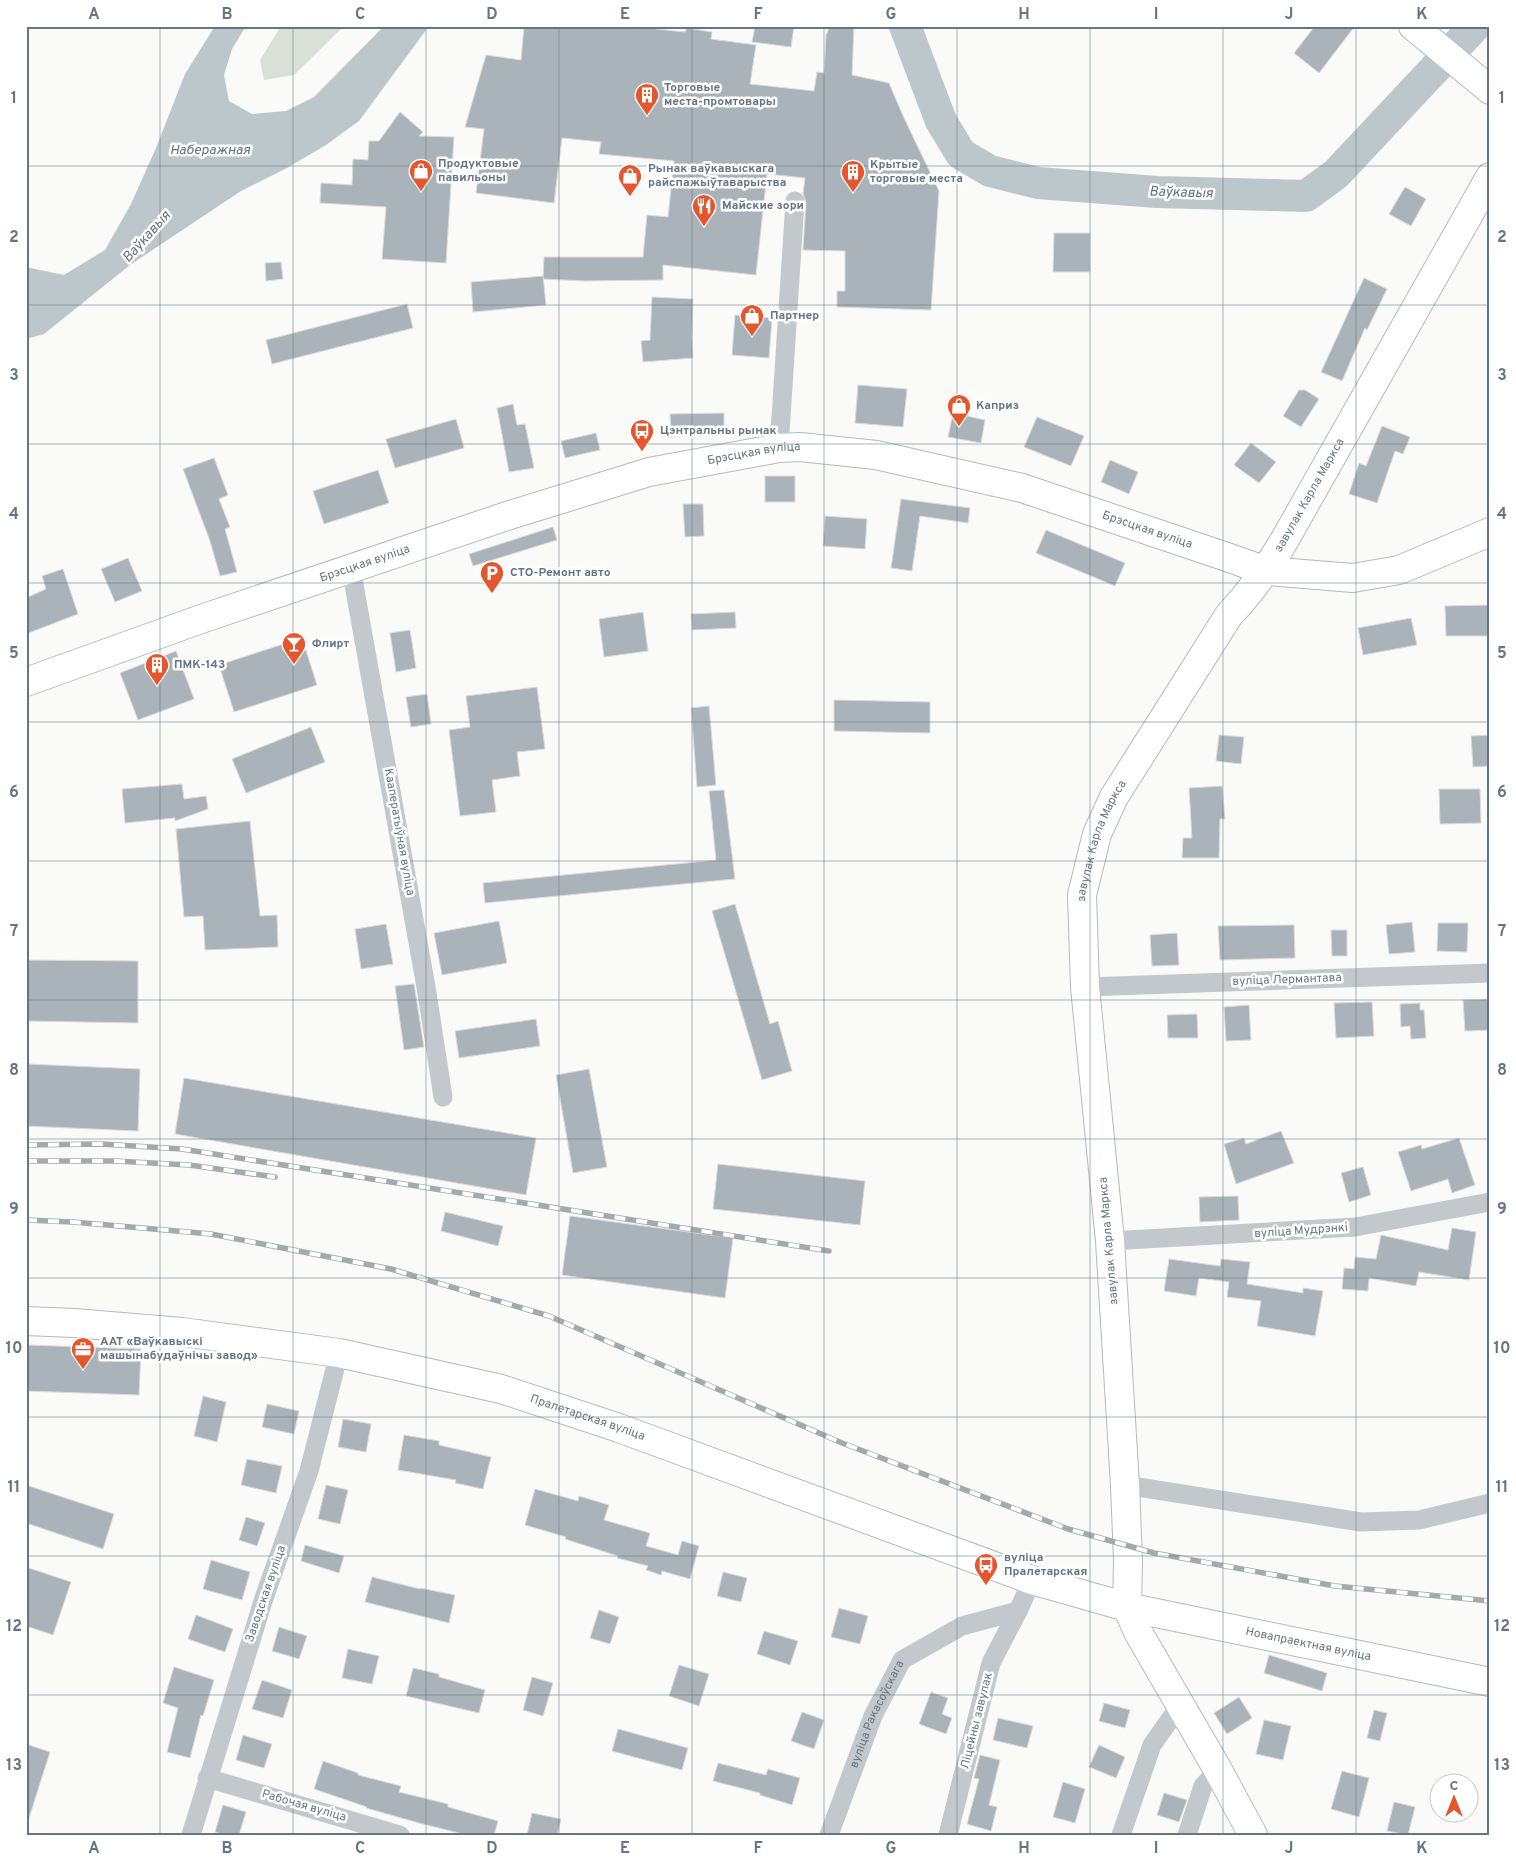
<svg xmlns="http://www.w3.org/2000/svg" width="1516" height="1861" font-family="Overpass,sans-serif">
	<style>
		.green { fill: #dadfd7 }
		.water { fill: #bbc7cb }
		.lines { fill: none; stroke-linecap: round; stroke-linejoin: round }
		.river { stroke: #bbc7cb; stroke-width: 32 }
		.building { fill: #aab3b9; stroke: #dcdcda }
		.secondary-casing { stroke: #b3babf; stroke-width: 30 }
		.street { stroke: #c3c8cc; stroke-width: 19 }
		.secondary { stroke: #fff; stroke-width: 28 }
		.rail-casing { stroke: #a2aab0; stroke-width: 5.5 }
		.rail { stroke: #fff; stroke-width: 4; stroke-dasharray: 11; stroke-linecap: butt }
		.grid { fill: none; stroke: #657683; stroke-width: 1; stroke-opacity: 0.55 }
		.labels { text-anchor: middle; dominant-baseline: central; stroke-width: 5; stroke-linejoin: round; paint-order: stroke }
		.poi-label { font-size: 12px; font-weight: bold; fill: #657683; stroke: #fff; text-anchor: start }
		.street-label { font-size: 12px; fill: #657683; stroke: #fff }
		.water-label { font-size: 14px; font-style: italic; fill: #60757c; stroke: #fff }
		.neatline { fill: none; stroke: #657683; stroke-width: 2 }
		.grid-label { font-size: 16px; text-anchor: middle; font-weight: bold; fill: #657683 }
	</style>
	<rect width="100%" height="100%" fill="#fafaf8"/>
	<polygon class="green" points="281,26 344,26 294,75 264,80 260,60"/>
	<polygon class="water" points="215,26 246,26 232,49 224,75 229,101 252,114 286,111 314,97 384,26 429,26 359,121 326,145 287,168 241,191 130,265 44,334 26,339 26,267 64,275 105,250 131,204 156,148 185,74"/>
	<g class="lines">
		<polyline class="river" points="905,26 941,121 961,154 990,171 1038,183 1157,192 1306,196 1336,174 1475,26"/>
	</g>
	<g class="building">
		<polygon points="524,26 657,26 656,29 685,32 687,28 712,32 711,39 756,45 750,84 814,91 817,72 824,73 826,35 830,26 854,26 852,75 889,83 904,118 939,191 931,310 837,307 837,291 845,291 845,251 803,250 806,202 803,194 805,178 767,174 756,275 663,265 663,280 585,281 543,279 544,257 643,257 647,215 668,217 674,161 599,154 601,142 562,138 554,203 476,193 484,129 465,127 486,55 521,60"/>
		<polygon points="755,26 794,26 791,47 752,42"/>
		<polygon points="1315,26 1355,26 1319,73 1294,53"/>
		<polygon points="400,112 423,132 419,136 454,137 446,263 382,259 386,207 320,203 321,183 352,185 353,159 368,160 369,141 379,141"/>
		<polygon points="1405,187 1426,199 1411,226 1389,214"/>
		<polygon points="1054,233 1090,233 1090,272 1053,272"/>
		<polygon points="281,262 283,279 266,281 265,263"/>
		<polygon points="543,276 546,305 473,312 471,282"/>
		<polygon points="1364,278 1387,289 1367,330 1365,328 1342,381 1321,372"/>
		<polygon points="652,297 693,299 692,338 693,358 643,362 641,341 650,340"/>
		<polygon points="407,304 413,328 272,364 266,340"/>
		<polygon points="735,315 772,318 769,358 732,355"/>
		<polygon points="858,385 907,389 903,427 855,423"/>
		<polygon points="1299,390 1305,390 1319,399 1301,427 1283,416"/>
		<polygon points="513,404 517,425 525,424 534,468 509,472 497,408"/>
		<polygon points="724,413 724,435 671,436 670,414"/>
		<polygon points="953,413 985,420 981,443 948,437"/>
		<polygon points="1037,417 1084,436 1071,466 1024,447"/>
		<polygon points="456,419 464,448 395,468 386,439"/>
		<polygon points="1382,426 1410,437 1403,454 1395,451 1377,503 1349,494 1359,463 1366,466"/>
		<polygon points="596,433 600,450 565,458 561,441"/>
		<polygon points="1251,443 1276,462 1259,483 1234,465"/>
		<polygon points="214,458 228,495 219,499 230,527 225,529 237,572 220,576 210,541 183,469"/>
		<polygon points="1110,460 1138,472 1129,494 1101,482"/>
		<polygon points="378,470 389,503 324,524 313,491"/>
		<rect x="765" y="476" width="30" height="26"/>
		<polygon points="901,499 970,508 968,523 920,516 912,571 891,568"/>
		<polygon points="683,504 703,504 704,536 685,537"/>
		<polygon points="825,516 867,519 865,549 823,546"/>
		<polygon points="553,527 557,540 473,566 469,554"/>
		<polygon points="1046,530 1125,563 1115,586 1036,553"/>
		<polygon points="128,558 142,591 115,602 101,569"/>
		<polygon points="63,569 78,614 26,634 26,598 46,589 42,576"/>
		<polygon points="1490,605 1490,636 1446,636 1445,606"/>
		<polygon points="643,612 648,651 604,657 599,619"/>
		<polygon points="735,612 736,628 692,630 691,614"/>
		<polygon points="1411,618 1417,645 1363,655 1358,628"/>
		<polygon points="410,630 416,668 396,672 390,633"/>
		<polygon points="302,638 317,685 234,712 219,665"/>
		<polygon points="176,651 194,699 138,720 120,673"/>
		<polygon points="537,687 545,749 517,752 520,776 492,780 496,812 460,816 449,730 470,727 466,696"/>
		<polygon points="427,694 431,724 411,727 406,697"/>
		<polygon points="834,700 930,702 930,733 834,731"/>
		<polygon points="709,706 716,785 697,787 691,708"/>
		<polygon points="311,727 325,762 246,793 232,759"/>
		<polygon points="1219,735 1244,737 1241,764 1216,761"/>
		<polygon points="1490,735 1490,766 1473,767 1471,736"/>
		<polygon points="182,784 184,799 206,796 208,809 175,821 175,818 125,823 122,789"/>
		<polygon points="1222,786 1225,819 1220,819 1219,858 1182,858 1183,838 1192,838 1189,788"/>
		<polygon points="1439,789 1480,789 1481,823 1440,824"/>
		<polygon points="724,790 735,879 485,903 483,883 716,860 709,791"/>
		<polygon points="250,821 260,916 277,915 278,947 205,950 203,916 184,917 176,829"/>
		<polygon points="735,904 770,1024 778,1021 792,1071 762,1080 712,911"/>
		<polygon points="499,921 507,963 442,975 434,933"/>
		<polygon points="1412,922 1415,952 1389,954 1386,925"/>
		<polygon points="1438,923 1468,923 1467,952 1437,951"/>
		<polygon points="386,924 393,964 361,969 355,929"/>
		<polygon points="1294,925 1295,958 1220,960 1218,926"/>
		<polygon points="1331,930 1347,930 1347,956 1332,956"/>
		<polygon points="1177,933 1179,965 1152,966 1150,935"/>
		<polygon points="26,960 138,961 138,1023 26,1021"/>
		<polygon points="414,984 424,1047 404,1050 395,986"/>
		<polygon points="1490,999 1490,1030 1465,1031 1463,1000"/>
		<polygon points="1372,1002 1374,1036 1336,1038 1334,1003"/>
		<polygon points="1420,1003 1420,1010 1424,1010 1426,1038 1411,1039 1410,1026 1401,1027 1400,1004"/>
		<polygon points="1249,1005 1251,1040 1226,1041 1224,1007"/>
		<polygon points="1197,1014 1198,1038 1168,1038 1167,1015"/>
		<polygon points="536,1019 540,1046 459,1058 455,1031"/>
		<polygon points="27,1064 140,1069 138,1131 26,1126"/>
		<polygon points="589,1069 607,1167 573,1173 556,1075"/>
		<polygon points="184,1078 536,1138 526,1195 175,1134"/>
		<polygon points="1281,1131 1294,1163 1236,1184 1224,1144 1244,1138 1246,1144"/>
		<polygon points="1459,1138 1475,1185 1452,1193 1448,1179 1411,1191 1398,1152 1421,1145 1422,1149"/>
		<polygon points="718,1164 865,1181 860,1225 713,1209"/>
		<polygon points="1363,1167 1371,1195 1349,1202 1341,1173"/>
		<polygon points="1238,1196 1239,1220 1200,1222 1199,1197"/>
		<polygon points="445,1212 503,1226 498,1246 441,1231"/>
		<polygon points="570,1216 733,1238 725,1298 562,1275"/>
		<polygon points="1452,1228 1476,1232 1469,1280 1419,1272 1416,1286 1369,1278 1368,1291 1342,1289 1344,1268 1354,1269 1355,1257 1376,1259 1381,1235 1448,1250"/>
		<polygon points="1169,1259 1220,1266 1221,1259 1250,1262 1247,1284 1303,1293 1303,1288 1323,1291 1315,1336 1257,1326 1261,1301 1227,1297 1229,1282 1199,1278 1196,1296 1164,1291"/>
		<polygon points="26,1345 141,1349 139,1395 26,1391"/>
		<polygon points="203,1396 226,1402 217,1442 194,1436"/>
		<polygon points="267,1404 299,1411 294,1434 262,1427"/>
		<polygon points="343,1419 371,1424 366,1452 338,1447"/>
		<polygon points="404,1435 439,1441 439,1445 491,1457 483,1489 455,1483 456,1480 398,1470"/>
		<polygon points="247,1459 282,1466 276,1493 241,1485"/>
		<polygon points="26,1485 114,1514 103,1549 26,1523"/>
		<polygon points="326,1485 348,1490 340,1524 318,1519"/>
		<polygon points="535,1489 578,1501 579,1496 609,1505 604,1520 650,1533 646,1546 678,1555 682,1541 699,1546 690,1579 662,1571 661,1575 646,1570 648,1566 617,1558 618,1556 565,1539 566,1537 525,1525"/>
		<polygon points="246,1517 265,1523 257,1546 239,1540"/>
		<polygon points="305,1545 344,1556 339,1573 301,1561"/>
		<polygon points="211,1560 250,1572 242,1600 203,1589"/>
		<polygon points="26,1567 71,1582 53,1635 26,1626"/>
		<polygon points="723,1572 747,1578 741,1602 717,1596"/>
		<polygon points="372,1577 420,1589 420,1588 455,1595 449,1623 365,1602"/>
		<polygon points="839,1608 868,1616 860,1644 831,1637"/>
		<polygon points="599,1610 619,1617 610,1644 590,1638"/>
		<polygon points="196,1615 233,1629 225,1652 188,1639"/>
		<polygon points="279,1627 307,1636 299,1659 272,1651"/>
		<polygon points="764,1631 798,1641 790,1665 757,1654"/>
		<polygon points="348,1649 379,1656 372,1684 342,1678"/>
		<polygon points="1269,1655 1327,1673 1322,1691 1264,1673"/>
		<polygon points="679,1665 709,1674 699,1706 669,1696"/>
		<polygon points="174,1667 214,1680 203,1716 201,1715 190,1758 167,1752 178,1708 163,1703"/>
		<polygon points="413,1668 439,1674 439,1677 485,1690 479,1713 406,1696"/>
		<polygon points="532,1677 553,1683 543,1716 523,1710"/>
		<polygon points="262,1680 292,1690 283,1718 252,1709"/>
		<polygon points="931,1692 948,1698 942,1714 952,1718 946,1734 919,1724"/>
		<polygon points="1239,1697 1252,1718 1227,1734 1214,1713"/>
		<polygon points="1104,1703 1130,1710 1125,1728 1099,1721"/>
		<polygon points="1374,1710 1387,1713 1380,1741 1367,1738"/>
		<polygon points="802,1712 824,1720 814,1749 791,1741"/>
		<polygon points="998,1718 1033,1726 1027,1748 993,1740"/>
		<polygon points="1264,1720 1291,1726 1283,1760 1256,1754"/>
		<polygon points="618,1729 688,1748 682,1770 612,1751"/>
		<polygon points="243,1735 272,1744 264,1768 236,1760"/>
		<polygon points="26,1744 50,1752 29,1818 26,1817"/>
		<polygon points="1099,1745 1125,1757 1116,1778 1089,1767"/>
		<polygon points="980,1755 1000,1760 989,1805 997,1807 991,1831 967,1824 979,1779 974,1778"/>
		<polygon points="323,1761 358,1773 358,1775 401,1786 399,1792 448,1804 448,1807 498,1821 494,1835 467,1835 419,1823 366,1808 367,1807 314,1789"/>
		<polygon points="718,1763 766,1775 768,1769 800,1778 792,1805 760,1795 760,1793 713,1781"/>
		<polygon points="1342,1771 1369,1778 1359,1817 1331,1809"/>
		<polygon points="1063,1782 1085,1789 1075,1823 1053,1817"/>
		<polygon points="1164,1793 1187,1800 1179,1822 1157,1815"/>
		<polygon points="1394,1802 1415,1807 1408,1835 1387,1831"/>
		<polygon points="223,1805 246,1812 239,1835 225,1835 215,1832"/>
		<polygon points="532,1813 561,1819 557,1835 527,1835"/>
	</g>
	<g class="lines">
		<g class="secondary-casing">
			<g id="secondary">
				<polyline points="1413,26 1490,90"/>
				<path id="s2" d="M26 682 204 618 510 515 649 472 779 448 800 447 876 455 1022 488 1224 556 1266 571 1353 578 1399 570 1490 532"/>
				<path id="s3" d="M26 1321 74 1323 182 1332 339 1353 501 1389 619 1428 1032 1580 1127 1607 1490 1682"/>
				<path id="s4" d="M1253 1835 1218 1770 1138 1632 1127 1607 1128 1561 1125 1485 1110 1241 1085 987 1082 895 1097 834 1114 797 1229 615C1251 592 1268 568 1284 541L1490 177"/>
			</g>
		</g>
		<g class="street">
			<polyline points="779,448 795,201"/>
			<polyline points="351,568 426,987 443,1097"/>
			<polyline points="1085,987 1490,973"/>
			<polyline points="1110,1241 1355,1227 1490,1202"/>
			<polyline points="1125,1485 1361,1522 1419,1520 1490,1503"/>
			<polyline points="207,1778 400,1835"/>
			<polyline points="191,1835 264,1598 309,1471 339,1353"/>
			<path id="s1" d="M829 1835 873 1716 902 1660 962 1626 1018 1611 1032 1580"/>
			<polyline points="948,1835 991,1663 1018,1611"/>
			<polyline points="1121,1835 1152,1745 1181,1704"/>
			<polyline points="1187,1835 1203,1786 1218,1770"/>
		</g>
		<use href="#secondary" class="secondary"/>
		<g class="rail-casing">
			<g id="rail">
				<polyline points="26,1145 101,1144 182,1149 829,1251"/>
				<polyline points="26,1161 115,1161 189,1165 275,1177"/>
				<polyline points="26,1220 73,1222 211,1234 391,1269 549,1316 842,1443 1068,1529 1154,1553 1335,1586 1490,1601"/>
			</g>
		</g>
		<use href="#rail" class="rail"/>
	</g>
	<path class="grid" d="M160 26V1835M293 26V1835M426 26V1835M559 26V1835M692 26V1835M824 26V1835M957 26V1835M1090 26V1835M1223 26V1835M1356 26V1835M26 166H1490M26 305H1490M26 444H1490M26 583H1490M26 722H1490M26 861H1490M26 1000H1490M26 1139H1490M26 1278H1490M26 1417H1490M26 1556H1490M26 1695H1490"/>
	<defs>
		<g id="building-pin" transform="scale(1.25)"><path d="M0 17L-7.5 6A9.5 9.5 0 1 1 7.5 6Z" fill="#e4572e" stroke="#fff"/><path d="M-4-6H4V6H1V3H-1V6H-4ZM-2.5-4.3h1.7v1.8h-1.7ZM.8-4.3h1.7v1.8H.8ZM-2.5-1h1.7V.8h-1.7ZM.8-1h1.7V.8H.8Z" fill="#fff"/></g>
		<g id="shop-pin" transform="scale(1.25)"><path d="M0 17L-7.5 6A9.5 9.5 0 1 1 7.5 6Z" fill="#e4572e" stroke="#fff"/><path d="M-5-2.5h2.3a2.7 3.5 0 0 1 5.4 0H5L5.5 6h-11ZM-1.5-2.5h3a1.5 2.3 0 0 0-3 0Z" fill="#fff"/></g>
		<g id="restaurant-pin" transform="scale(1.25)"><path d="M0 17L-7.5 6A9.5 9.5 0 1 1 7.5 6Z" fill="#e4572e" stroke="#fff"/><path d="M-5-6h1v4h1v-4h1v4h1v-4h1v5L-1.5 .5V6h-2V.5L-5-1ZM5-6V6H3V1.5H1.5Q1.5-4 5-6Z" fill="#fff"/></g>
		<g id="bus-pin" transform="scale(1.25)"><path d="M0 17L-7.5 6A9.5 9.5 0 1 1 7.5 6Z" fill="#e4572e" stroke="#fff"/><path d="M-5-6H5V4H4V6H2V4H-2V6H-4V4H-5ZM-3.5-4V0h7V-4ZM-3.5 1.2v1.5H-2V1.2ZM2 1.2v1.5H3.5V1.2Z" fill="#fff"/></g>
		<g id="parking-pin" transform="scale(1.25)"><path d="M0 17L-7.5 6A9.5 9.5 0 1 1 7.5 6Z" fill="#e4572e" stroke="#fff"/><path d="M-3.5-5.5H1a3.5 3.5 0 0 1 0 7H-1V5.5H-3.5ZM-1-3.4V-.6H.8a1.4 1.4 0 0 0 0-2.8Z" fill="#fff"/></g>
		<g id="bar-pin" transform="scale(1.25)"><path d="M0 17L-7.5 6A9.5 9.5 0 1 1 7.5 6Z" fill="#e4572e" stroke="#fff"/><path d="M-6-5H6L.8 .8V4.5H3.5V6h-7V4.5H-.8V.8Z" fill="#fff"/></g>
		<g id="office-pin" transform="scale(1.25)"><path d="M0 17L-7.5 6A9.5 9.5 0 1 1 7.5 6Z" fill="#e4572e" stroke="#fff"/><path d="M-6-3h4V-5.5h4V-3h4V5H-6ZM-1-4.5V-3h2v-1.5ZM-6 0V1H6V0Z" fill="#fff"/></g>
	</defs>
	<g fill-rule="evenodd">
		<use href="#building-pin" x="647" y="95"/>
		<use href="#shop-pin" x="421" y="171"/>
		<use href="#building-pin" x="853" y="172"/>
		<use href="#shop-pin" x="630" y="176"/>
		<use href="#restaurant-pin" x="704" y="206"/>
		<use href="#shop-pin" x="752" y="316"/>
		<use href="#shop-pin" x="959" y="406"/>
		<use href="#bus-pin" x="642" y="431"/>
		<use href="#parking-pin" x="492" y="573"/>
		<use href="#bar-pin" x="294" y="644"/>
		<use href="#building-pin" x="157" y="665"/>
		<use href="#office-pin" x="83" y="1349"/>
		<use href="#bus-pin" x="986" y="1565"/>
	</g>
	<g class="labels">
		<g class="poi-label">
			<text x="664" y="88">Торговые<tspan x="664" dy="14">места-промтовары</tspan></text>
			<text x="438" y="164">Продуктовые<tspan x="438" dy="14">павильоны</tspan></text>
			<text x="870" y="165">Крытые<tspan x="870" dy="14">торговые места</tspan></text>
			<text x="648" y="169">Рынак ваўкавыскага<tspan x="648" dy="14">райспажыўтаварыства</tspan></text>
			<text x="722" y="206">Майские зори</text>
			<text x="770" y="316">Партнер</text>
			<text x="976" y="406">Каприз</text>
			<text x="660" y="431">Цэнтральны рынак</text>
			<text x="510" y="573">СТО-Ремонт авто</text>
			<text x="312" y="644">Флирт</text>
			<text x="174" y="665">ПМК-143</text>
			<text x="100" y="1342">ААТ «Ваўкавыскі<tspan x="100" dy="14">машынабудаўнічы завод»</tspan></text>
			<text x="1004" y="1558">вуліца<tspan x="1004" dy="14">Пралетарская</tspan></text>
		</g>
		<g class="street-label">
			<text stroke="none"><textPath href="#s2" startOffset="764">Брэсцкая вуліца</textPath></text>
			<text stroke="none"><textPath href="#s4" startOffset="1438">завулак Карла Маркса</textPath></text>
			<text stroke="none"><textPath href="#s2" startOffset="1169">Брэсцкая вуліца</textPath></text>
			<text stroke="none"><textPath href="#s2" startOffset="359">Брэсцкая вуліца</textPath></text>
			<text transform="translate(399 832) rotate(80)">Кааператыўная вуліца</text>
			<text stroke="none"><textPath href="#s4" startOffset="1032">завулак Карла Маркса</textPath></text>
			<text transform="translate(1287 980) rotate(-2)">вуліца Лермантава</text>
			<text transform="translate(1301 1231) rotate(-4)">вуліца Мудрэнкі</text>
			<text transform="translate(1109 1241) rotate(-95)">завулак Карла Маркса</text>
			<text stroke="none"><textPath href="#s3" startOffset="572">Пралетарская вуліца</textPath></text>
			<text transform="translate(266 1594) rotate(-71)">Заводская вуліца</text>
			<text stroke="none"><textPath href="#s3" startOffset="1329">Новапраектная вуліца</textPath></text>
			<text stroke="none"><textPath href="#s1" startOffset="130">вуліца Ракасоўскага</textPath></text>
			<text transform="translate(977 1721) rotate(-76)">Ліцейны завулак</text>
			<text transform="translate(304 1806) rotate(16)">Рабочая вуліца</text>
		</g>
		<g class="water-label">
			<text x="210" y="150">Наберажная</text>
			<text transform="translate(1181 193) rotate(2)">Ваўкавыя</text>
			<text transform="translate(147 237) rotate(-48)">Ваўкавыя</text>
		</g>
	</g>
	<rect width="1516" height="1861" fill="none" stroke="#ffffff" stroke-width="55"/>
	<g transform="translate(1454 1798)"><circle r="24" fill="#ffffff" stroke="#c1c8cd"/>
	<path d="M0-4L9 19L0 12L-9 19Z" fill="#e4572e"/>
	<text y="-8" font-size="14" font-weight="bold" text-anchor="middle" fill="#657683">С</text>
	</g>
	<rect x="28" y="28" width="1460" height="1806" class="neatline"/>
	<g class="grid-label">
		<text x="94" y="19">A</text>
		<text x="227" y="19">B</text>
		<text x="360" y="19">C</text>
		<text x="492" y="19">D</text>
		<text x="625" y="19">E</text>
		<text x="758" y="19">F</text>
		<text x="891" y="19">G</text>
		<text x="1024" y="19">H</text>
		<text x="1156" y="19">I</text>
		<text x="1289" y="19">J</text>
		<text x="1422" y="19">K</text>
		<text x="14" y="103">1</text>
		<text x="1502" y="103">1</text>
		<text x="14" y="242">2</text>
		<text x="1502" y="242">2</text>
		<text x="14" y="380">3</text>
		<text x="1502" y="380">3</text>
		<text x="14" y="519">4</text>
		<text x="1502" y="519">4</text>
		<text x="14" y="658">5</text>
		<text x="1502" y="658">5</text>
		<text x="14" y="797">6</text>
		<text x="1502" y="797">6</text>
		<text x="14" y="936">7</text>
		<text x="1502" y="936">7</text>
		<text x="14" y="1075">8</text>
		<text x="1502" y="1075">8</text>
		<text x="14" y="1214">9</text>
		<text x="1502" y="1214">9</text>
		<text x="14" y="1353">10</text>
		<text x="1502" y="1353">10</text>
		<text x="14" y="1492">11</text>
		<text x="1502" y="1492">11</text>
		<text x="14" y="1631">12</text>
		<text x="1502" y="1631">12</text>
		<text x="14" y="1770">13</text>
		<text x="1502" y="1770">13</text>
		<text x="94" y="1853">A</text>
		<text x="227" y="1853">B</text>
		<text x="360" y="1853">C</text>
		<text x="492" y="1853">D</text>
		<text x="625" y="1853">E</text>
		<text x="758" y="1853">F</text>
		<text x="891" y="1853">G</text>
		<text x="1024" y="1853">H</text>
		<text x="1156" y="1853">I</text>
		<text x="1289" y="1853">J</text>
		<text x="1422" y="1853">K</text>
	</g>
</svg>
